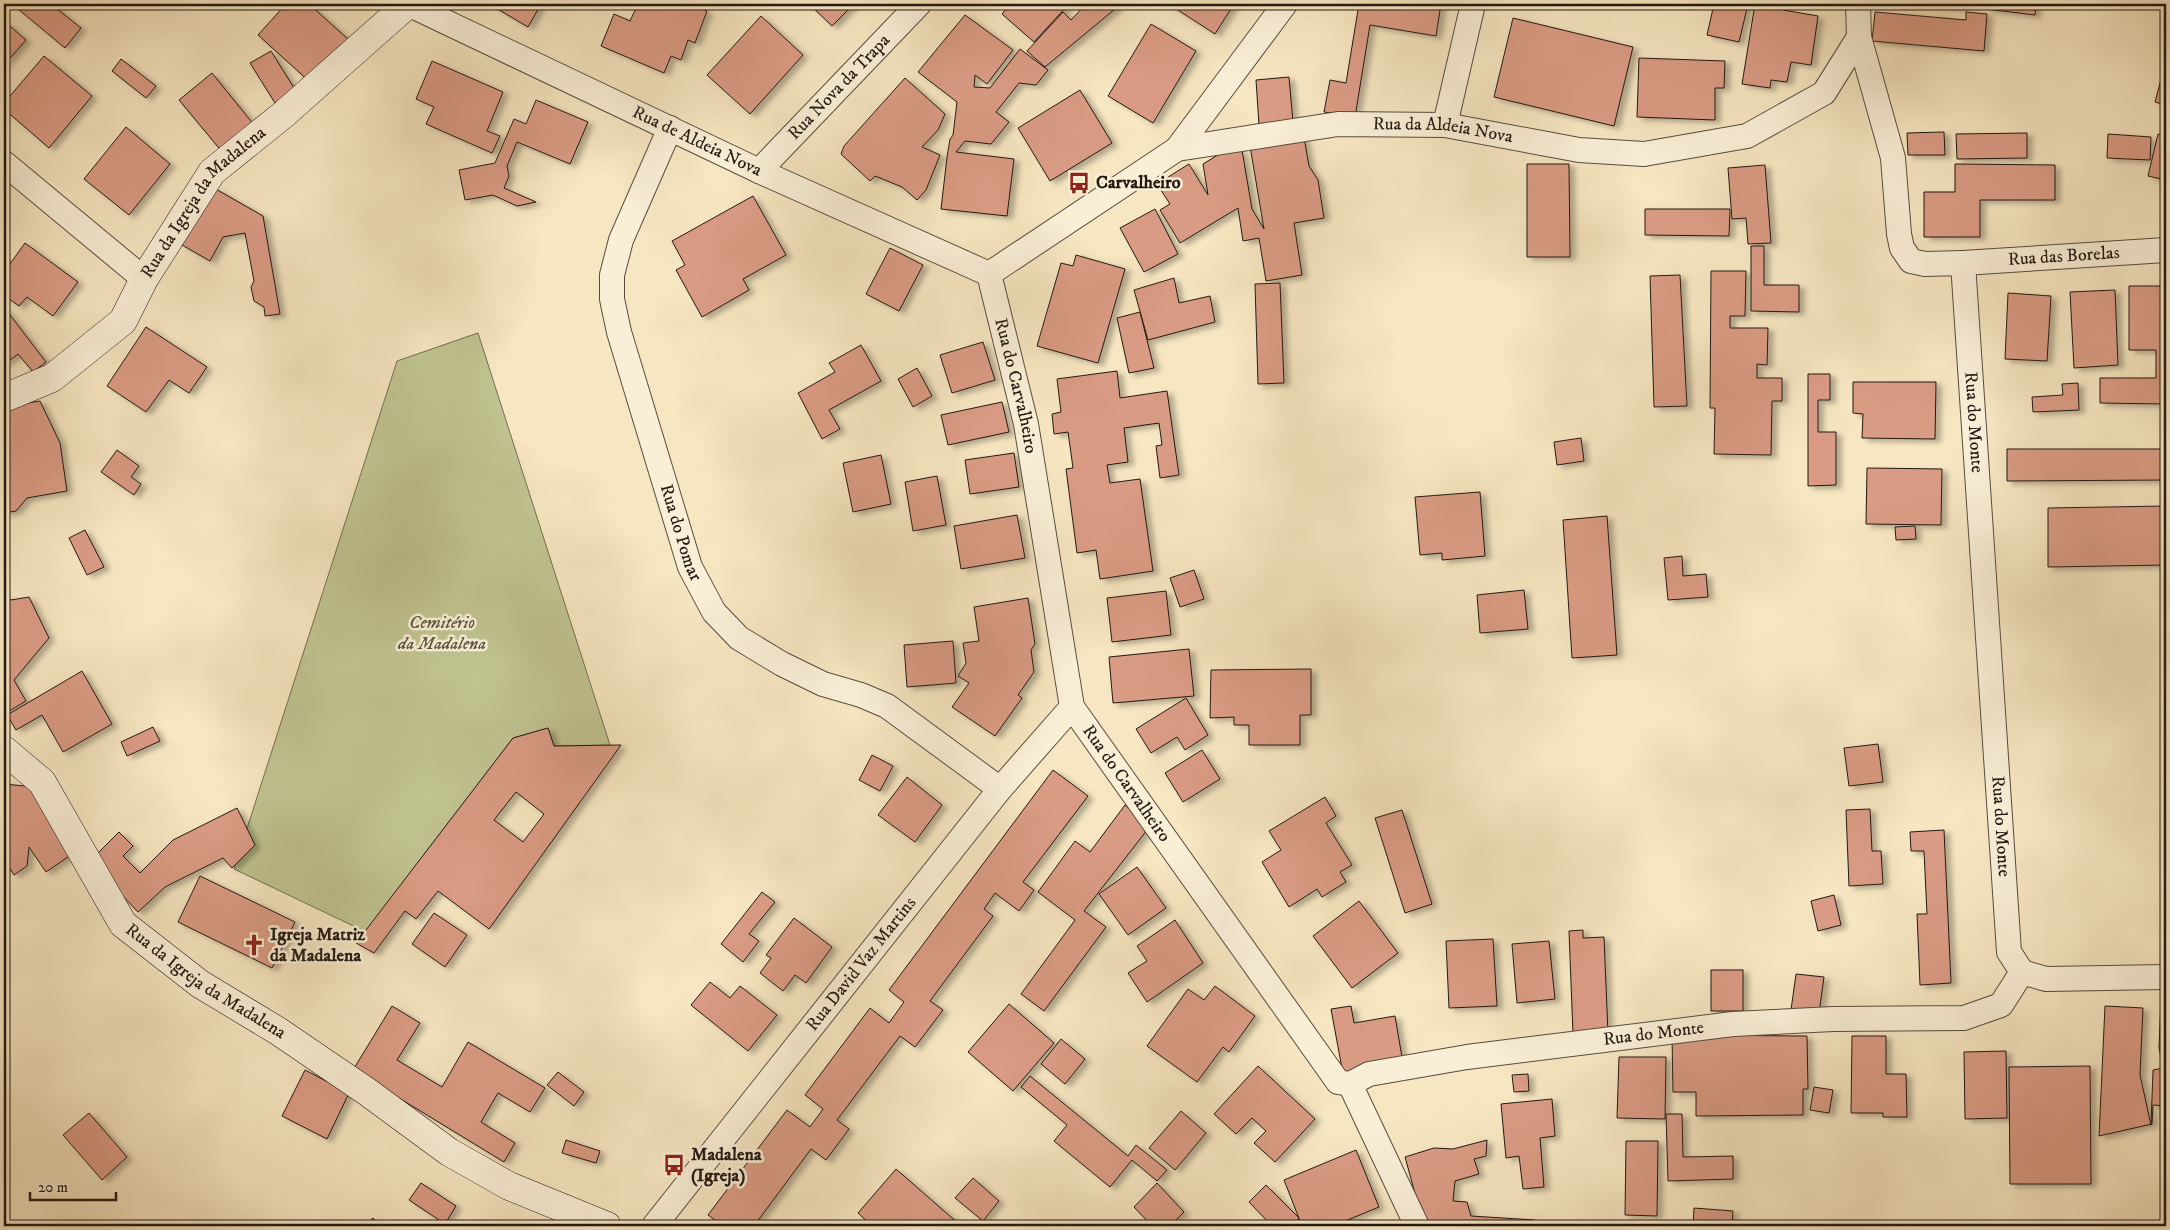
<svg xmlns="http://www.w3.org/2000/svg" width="2170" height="1230" font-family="'IM FELL DW Pica',serif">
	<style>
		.green { fill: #c0c491; stroke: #726e52 }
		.building { fill: #da9b84; stroke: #231912; fill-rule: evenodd; filter: url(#shadow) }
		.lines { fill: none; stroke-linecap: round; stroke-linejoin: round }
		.street-casing { stroke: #584c3e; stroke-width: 26 }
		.secondary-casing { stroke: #231912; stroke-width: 29 }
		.street { stroke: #f9efd7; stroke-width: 24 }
		.secondary { stroke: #f9efd7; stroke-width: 28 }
		.labels { text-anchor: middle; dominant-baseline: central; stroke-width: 5; stroke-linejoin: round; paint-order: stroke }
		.street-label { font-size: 18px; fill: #231912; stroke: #f9efd7 }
		.poi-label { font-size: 18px; font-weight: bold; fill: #231912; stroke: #f9efd7; text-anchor: start }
		.park-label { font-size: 18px; font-style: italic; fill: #5a553e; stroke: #f9efd7 }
	</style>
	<defs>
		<filter id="shadow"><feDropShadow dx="5.5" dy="3" stdDeviation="2.5" flood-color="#0004"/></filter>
	</defs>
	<rect width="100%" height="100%" fill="#f6e6c1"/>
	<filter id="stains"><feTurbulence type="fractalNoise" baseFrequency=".004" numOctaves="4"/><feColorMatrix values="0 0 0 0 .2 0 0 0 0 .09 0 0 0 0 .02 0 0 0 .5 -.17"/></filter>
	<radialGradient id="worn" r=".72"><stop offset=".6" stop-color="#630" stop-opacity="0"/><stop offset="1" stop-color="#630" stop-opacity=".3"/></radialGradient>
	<polygon class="green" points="478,333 610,745 554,746 548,728 513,738 366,932 234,869 397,361"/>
	<g class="building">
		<polygon points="12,4 51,4 81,28 65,48"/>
		<polygon points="286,4 309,4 349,40 311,83 258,35"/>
		<polygon points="489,4 541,4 528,27"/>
		<polygon points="638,4 689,4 707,11 695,43 688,40 681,60 671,56 664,73 601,46 614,14 630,21"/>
		<polygon points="809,4 854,4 832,26"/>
		<polygon points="1002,4 1069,4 1034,42 1002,14 1007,8"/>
		<polygon points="1086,4 1121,4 1045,67 1027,51 1063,12 1071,20"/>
		<polygon points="1171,4 1234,4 1215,34 1170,5"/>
		<polygon points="1359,4 1441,4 1436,36 1370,25 1355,117 1324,112 1330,80 1346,83"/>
		<polygon points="1714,4 1748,4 1739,42 1707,35"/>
		<polygon points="1755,4 1784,4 1783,10 1818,16 1811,65 1791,62 1787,82 1771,80 1770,88 1742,84"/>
		<polygon points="1935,4 1964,4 1963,8"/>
		<polygon points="1987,4 2036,4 2035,15 1986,9"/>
		<polygon points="1875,12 1966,20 1966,12 1987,14 1984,51 1872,41"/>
		<polygon points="965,15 1013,50 987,84 975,75 974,87 990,88 1020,49 1048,70 1036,85 1019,83 996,112 1009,122 991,144 965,141 956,152 1014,159 1007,216 941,209 947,157 950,139 953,135 957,102 918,72"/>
		<polygon points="761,16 803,55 750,114 707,75"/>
		<polygon points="1513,18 1633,47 1614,126 1494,97"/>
		<polygon points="4,21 26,40 4,65"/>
		<polygon points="1151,24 1196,51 1153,123 1108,96"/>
		<polygon points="271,51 296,91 275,103 250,63"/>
		<polygon points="44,56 92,96 49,148 4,109 4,103"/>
		<polygon points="1639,58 1725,61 1724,88 1715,88 1715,120 1637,117"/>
		<polygon points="121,59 156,86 146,98 112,71"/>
		<polygon points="2166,60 2166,105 2155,102"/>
		<polygon points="432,61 503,92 487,131 500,136 492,153 426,124 434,107 416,99"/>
		<polygon points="212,73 255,126 223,153 179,100"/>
		<polygon points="1289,77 1293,122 1259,125 1256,80"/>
		<polygon points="905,78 945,114 938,130 922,147 940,155 926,190 917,200 902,187 875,176 870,181 841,154 844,146"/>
		<polygon points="1080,90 1112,143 1050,181 1018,128"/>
		<polygon points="536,100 588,122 570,164 517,142 507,166 509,176 504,188 536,202 517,206 493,195 465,200 459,170 495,163 514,119 526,124"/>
		<polygon points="2166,122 2166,180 2148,176 2158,134 2163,135"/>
		<polygon points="126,127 170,164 129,215 84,179"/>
		<polygon points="1944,132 1945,155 1908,155 1907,133"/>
		<polygon points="2027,133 2027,158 1957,159 1956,134"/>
		<polygon points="2108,134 2151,137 2150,160 2107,158"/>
		<polygon points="1304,137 1309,166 1318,180 1324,218 1294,223 1302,275 1266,281 1259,238 1243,241 1238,208 1180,243 1160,210 1170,204 1157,184 1189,164 1208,195 1203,164 1221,153 1242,150 1252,209 1264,229 1250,146"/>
		<polygon points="1527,164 1569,164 1570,257 1527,257"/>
		<polygon points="1955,164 2055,165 2055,200 1980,200 1980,237 1924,237 1924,192 1955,192"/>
		<polygon points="1765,165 1771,243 1748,244 1746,218 1732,219 1728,168"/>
		<polygon points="214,188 263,216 280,314 265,316 264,307 254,301 251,287 254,281 245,233 223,237 210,261 182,245"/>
		<polygon points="753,196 786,255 743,279 749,290 702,317 676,270 685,265 672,241"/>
		<polygon points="1155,209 1178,254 1144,272 1120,228"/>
		<polygon points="1645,209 1730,209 1729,236 1645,235"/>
		<polygon points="25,243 78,282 53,316 27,297 19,306 4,295 4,272"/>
		<polygon points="1751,246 1764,246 1764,285 1799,285 1799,312 1751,311"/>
		<polygon points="890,248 923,265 899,311 866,294"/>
		<polygon points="1076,255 1125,269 1098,363 1037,346 1061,263 1073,266"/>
		<polygon points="1711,271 1746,271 1745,316 1730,316 1730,328 1768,328 1767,365 1757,364 1757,378 1782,378 1782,401 1772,401 1771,455 1714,454 1715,408 1710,408"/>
		<polygon points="1680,275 1687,406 1654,407 1650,276"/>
		<polygon points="1174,278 1179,303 1210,296 1215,322 1148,340 1134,290"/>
		<polygon points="1280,283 1284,383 1258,384 1255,284"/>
		<polygon points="2129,286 2166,286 2166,404 2100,403 2100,378 2156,378 2156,350 2129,350"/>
		<polygon points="2115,290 2118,365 2074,368 2070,292"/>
		<polygon points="2008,293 2051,296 2047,361 2005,359"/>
		<polygon points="4,307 46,362 33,372 18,354 5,364 4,363"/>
		<polygon points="1140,312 1154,368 1129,373 1117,318"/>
		<polygon points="146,327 207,367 189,393 169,380 146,412 107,386"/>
		<polygon points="983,342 995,380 952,393 940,355"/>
		<polygon points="861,345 881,381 829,410 840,429 822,439 798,393 835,372 829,363"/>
		<polygon points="917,368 932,396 913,407 898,379"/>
		<polygon points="1117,371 1120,398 1167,391 1179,475 1160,478 1156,446 1162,445 1159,423 1124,428 1128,462 1107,465 1110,483 1140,479 1153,571 1100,579 1096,550 1077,553 1066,469 1073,468 1068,432 1054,434 1052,414 1061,412 1057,379"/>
		<polygon points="1808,374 1830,374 1830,400 1818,400 1818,432 1836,432 1836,485 1808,486"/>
		<polygon points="1853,382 1936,382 1935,439 1862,438 1863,414 1853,413"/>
		<polygon points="2078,383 2079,410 2033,412 2032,397 2063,395 2062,384"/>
		<polygon points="40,401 60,443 67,491 27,498 16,511 4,513 4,407"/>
		<polygon points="1002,402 1009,432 948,445 941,415"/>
		<polygon points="1581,438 1584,461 1557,465 1554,442"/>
		<polygon points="2007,449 2166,449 2166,480 2007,481"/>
		<polygon points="117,450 139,466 131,477 141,484 134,495 101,472"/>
		<polygon points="1014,453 1019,487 970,494 965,460"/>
		<polygon points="881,455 891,504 853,512 843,463"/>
		<polygon points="1867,468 1942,469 1941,525 1866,524"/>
		<polygon points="937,476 946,525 913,531 905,482"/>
		<polygon points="1480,492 1485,556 1442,560 1442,553 1420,555 1415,497"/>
		<polygon points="2166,506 2166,565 2048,567 2048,508"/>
		<polygon points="1017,515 1025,558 961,569 954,526"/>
		<polygon points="1607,516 1617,655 1572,658 1563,520"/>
		<polygon points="1915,526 1916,539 1896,540 1895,527"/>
		<polygon points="85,530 104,567 87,575 69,538"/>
		<polygon points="1682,556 1683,576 1706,574 1708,597 1668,600 1664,558"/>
		<polygon points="1194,570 1204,599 1180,607 1170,578"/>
		<polygon points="1524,590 1528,629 1480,633 1477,595"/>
		<polygon points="1166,591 1171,635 1112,642 1107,598"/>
		<polygon points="4,596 6,596 11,600 29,597 49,638 14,680 26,701 4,714"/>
		<polygon points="1028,598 1035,644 1031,650 1034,672 1018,695 1022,698 995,736 952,707 969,683 958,676 966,663 963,643 979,641 974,607"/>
		<polygon points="953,641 956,683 907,687 904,645"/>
		<polygon points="1189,649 1194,696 1113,703 1109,657"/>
		<polygon points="1311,669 1311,715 1300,715 1300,745 1249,745 1249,725 1234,725 1234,717 1210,718 1211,670"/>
		<polygon points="82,671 112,724 63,752 42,715 16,730 7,715"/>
		<polygon points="1186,698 1208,735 1185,750 1177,737 1151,753 1136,729"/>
		<polygon points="153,727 160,741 127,756 121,742"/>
		<path d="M548 728 554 746 621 745 489 929 438 891 416 919 405 911 374 953 356 943 513 738ZM516 792 544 814 523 842 494 820Z"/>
		<polygon points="1878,744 1883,782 1849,786 1844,748"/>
		<polygon points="1202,750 1220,779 1183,802 1165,773"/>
		<polygon points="872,755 893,766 880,791 859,780"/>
		<polygon points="1053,770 1088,796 1023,882 1034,890 1019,911 995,893 984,909 993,916 930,1001 943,1010 915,1047 900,1036 837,1120 849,1129 826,1160 811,1149 754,1226 723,1226 708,1215 787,1110 810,1127 823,1109 805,1095 870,1008 889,1023 904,1002 889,990"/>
		<polygon points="907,777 942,805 915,842 878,815"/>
		<polygon points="4,784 35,787 78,850 46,872 29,847 27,866 14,875 4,859"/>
		<polygon points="1325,797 1336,816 1326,823 1352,865 1340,872 1346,882 1322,897 1317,889 1289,907 1262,862 1281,850 1269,831"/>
		<polygon points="1125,805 1151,825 1084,911 1106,927 1044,1011 1021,994 1075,920 1038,892 1075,841 1090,852"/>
		<polygon points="237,808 255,845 232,868 223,858 165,887 138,912 117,890 96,855 119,832 133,846 123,856 140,873 173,840"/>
		<polygon points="1870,809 1872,851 1881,851 1883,884 1849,886 1846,810"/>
		<polygon points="1402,810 1432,904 1405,913 1375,818"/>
		<polygon points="1944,830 1951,983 1920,985 1917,914 1927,914 1924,851 1911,851 1910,832"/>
		<polygon points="1137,867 1166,908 1128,935 1099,894"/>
		<polygon points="200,876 295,922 272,968 178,922"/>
		<polygon points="762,892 775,902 749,934 759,941 743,962 721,944"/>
		<polygon points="1834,895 1841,925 1818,931 1811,901"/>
		<polygon points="1359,901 1398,953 1352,988 1313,936"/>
		<polygon points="434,913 467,935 445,967 412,944"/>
		<polygon points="794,918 832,947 806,983 795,975 783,991 760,973 771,958 766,955"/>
		<polygon points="1175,920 1203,963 1147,1002 1128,973 1147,961 1137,946"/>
		<polygon points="1583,930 1583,938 1604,937 1608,1034 1573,1035 1569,931"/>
		<polygon points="1493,939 1497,1006 1449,1008 1446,941"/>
		<polygon points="1549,941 1555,999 1517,1003 1512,944"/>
		<rect x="1711" y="970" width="32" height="41"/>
		<polygon points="1796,974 1824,977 1819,1013 1791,1010"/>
		<polygon points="710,982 730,998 740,986 777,1015 748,1051 691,1005"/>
		<polygon points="1215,986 1255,1016 1229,1052 1223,1047 1197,1082 1147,1046 1188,989 1204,1000"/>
		<polygon points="2166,999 2166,1106 2153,1105 2152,1124 2099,1136 2105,1006 2143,1008 2140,1075 2151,1125 2153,1070 2163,1068 2159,1048 2161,1000"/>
		<polygon points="1009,1004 1054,1043 1013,1091 968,1052"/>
		<polygon points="392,1006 420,1023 397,1060 442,1087 468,1042 545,1088 530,1112 498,1093 481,1122 515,1143 504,1162 353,1070"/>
		<polygon points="1351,1006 1354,1023 1395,1016 1403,1063 1343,1074 1331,1009"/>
		<polygon points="1672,1035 1807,1036 1808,1089 1803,1089 1803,1115 1696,1116 1696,1092 1673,1092"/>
		<polygon points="1852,1036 1886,1036 1886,1074 1906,1074 1907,1117 1883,1117 1883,1113 1851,1113"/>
		<polygon points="1061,1039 1085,1059 1065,1084 1041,1064"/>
		<polygon points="2006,1051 2007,1118 1965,1119 1964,1052"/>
		<polygon points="1619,1057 1666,1057 1665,1119 1617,1118"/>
		<polygon points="1258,1066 1315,1119 1275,1162 1254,1143 1266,1131 1252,1118 1236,1134 1214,1114"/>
		<polygon points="2090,1066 2091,1184 2010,1184 2009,1067"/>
		<polygon points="305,1070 349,1093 327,1139 282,1116"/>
		<polygon points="558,1072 584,1092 574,1106 547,1085"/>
		<polygon points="1528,1074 1529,1091 1514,1092 1512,1075"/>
		<polygon points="1030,1076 1128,1156 1136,1145 1167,1170 1157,1181 1132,1160 1110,1187 1054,1141 1067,1125 1021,1087"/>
		<polygon points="1814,1087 1833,1090 1829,1113 1810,1110"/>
		<polygon points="1552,1099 1555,1136 1540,1138 1544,1187 1523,1189 1519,1156 1506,1158 1501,1104"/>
		<polygon points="1181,1111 1206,1133 1175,1170 1149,1148"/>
		<polygon points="89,1113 127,1157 102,1180 63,1135"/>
		<polygon points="1666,1114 1682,1114 1683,1157 1733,1156 1733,1179 1668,1181"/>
		<polygon points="566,1140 600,1151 596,1163 562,1153"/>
		<polygon points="1487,1140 1486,1156 1474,1159 1479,1174 1455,1181 1453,1201 1467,1202 1471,1216 1535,1220 1535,1226 1424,1226 1405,1157 1434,1148 1453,1149"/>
		<polygon points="1626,1141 1658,1141 1657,1216 1625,1215"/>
		<polygon points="1356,1150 1379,1207 1333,1226 1302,1226 1284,1180"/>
		<polygon points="896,1169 959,1224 957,1226 872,1226 858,1213"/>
		<polygon points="973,1178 999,1201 983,1221 955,1198"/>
		<polygon points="421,1183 456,1206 445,1224 409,1200"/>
		<polygon points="1157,1183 1184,1212 1173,1223 1176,1226 1152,1226 1134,1207"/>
		<polygon points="1266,1185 1299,1218 1291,1226 1272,1226 1249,1202"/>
		<polygon points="1694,1208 1733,1211 1732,1226 1693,1226"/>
		<polygon points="373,1218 380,1226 364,1226"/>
	</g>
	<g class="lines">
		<g class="street-casing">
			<g id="street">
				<path id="s1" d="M408 4 759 171 989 274"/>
				<path id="s2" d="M1859 37 1893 158 1899 234 1902 248 1911 261 1925 264 1963 263 2009 952 2022 972"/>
				<polyline points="1445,125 1473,4"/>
				<path id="s3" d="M670 128 621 240 612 275V299L619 332 690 567 714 612 739 638 782 664 823 684 861 695 887 706 1000 789"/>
				<polyline points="1177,149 1285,4"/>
				<polyline points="4,163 144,279"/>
				<path id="s4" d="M759 171 919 4"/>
				<path id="s5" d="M1963 263 2166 250"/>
				<path id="s6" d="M989 274 1177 149 1338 124 1445 125 1579 150 1644 154 1747 136 1824 93 1859 37 1858 4"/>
				<path id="s7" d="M989 274 1026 424 1072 707 1338 1082 1350 1084"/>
				<polyline points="2022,972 2046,979 2166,977"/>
				<path id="s8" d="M1350 1084 1369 1074 1467 1057 1733 1024 1833 1019 1964 1018 2001 1005 2022 972"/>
				<polyline points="1350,1084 1417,1226"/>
				<path id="s9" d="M654 1226 1000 789 1072 707"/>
			</g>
		</g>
		<g class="secondary-casing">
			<g id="secondary">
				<path id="s10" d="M4 398 52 378 123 321 144 279 212 172 284 114 408 4"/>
				<path id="s11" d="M4 750 42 782 123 924 200 984 278 1031 366 1091 449 1152 509 1186 607 1226"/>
			</g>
		</g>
		<use href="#street" class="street"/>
		<use href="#secondary" class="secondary"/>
	</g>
	<defs>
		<g id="bus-bare" transform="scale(1.725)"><path d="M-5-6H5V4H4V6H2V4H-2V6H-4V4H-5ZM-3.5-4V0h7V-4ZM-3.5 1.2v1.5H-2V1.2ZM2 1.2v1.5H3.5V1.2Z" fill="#8f2418" stroke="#f9efd7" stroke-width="2.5" paint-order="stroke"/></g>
		<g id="church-bare" transform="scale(1.725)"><path d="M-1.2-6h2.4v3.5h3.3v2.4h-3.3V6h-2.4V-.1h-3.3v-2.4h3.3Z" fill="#8f2418" stroke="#f9efd7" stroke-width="2.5" paint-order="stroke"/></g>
	</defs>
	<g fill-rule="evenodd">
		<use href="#bus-bare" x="1079" y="183"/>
		<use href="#church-bare" x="254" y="945"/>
		<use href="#bus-bare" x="674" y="1165"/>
	</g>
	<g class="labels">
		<g class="street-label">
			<text stroke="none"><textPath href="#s4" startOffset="116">Rua Nova da Trapa</textPath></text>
			<text stroke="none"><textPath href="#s6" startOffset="494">Rua da Aldeia Nova</textPath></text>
			<text stroke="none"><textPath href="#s1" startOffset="320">Rua de Aldeia Nova</textPath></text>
			<text stroke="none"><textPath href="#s10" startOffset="288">Rua da Igreja da Madalena</textPath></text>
			<text stroke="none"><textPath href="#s5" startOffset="101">Rua das Borelas</textPath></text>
			<text stroke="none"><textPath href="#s7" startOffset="115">Rua do Carvalheiro</textPath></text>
			<text stroke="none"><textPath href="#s2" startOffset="444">Rua do Monte</textPath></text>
			<text stroke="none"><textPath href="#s3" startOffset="426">Rua do Pomar</textPath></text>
			<text stroke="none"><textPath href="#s7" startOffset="535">Rua do Carvalheiro</textPath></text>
			<text stroke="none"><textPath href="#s2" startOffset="849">Rua do Monte</textPath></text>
			<text stroke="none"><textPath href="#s9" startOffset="334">Rua David Vaz Martins</textPath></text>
			<text stroke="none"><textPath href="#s11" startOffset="314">Rua da Igreja da Madalena</textPath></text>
			<text stroke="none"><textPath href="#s8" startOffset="309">Rua do Monte</textPath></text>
		</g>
		<g class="poi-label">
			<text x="1096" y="183">Carvalheiro</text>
			<text x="270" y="935">Igreja Matriz<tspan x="270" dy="21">da Madalena</tspan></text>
			<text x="691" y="1155">Madalena<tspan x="691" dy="21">(Igreja)</tspan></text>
		</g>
		<g class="park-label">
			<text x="442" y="623">Cemitério<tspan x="442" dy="21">da Madalena</tspan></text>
		</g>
	</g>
	<rect width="2170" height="1230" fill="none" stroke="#f6e6c1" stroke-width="20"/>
	<rect x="5" y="5" width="2160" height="1220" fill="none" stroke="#231912" stroke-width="2.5"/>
	<rect x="10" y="10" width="2150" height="1210" fill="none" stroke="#231912"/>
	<path d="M30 1192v8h86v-8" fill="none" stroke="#231912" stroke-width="2.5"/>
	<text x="38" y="1192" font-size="15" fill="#231912" stroke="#f9efd7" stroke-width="4" paint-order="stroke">20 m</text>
	<rect width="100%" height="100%" filter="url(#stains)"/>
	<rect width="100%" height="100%" fill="url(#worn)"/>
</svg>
